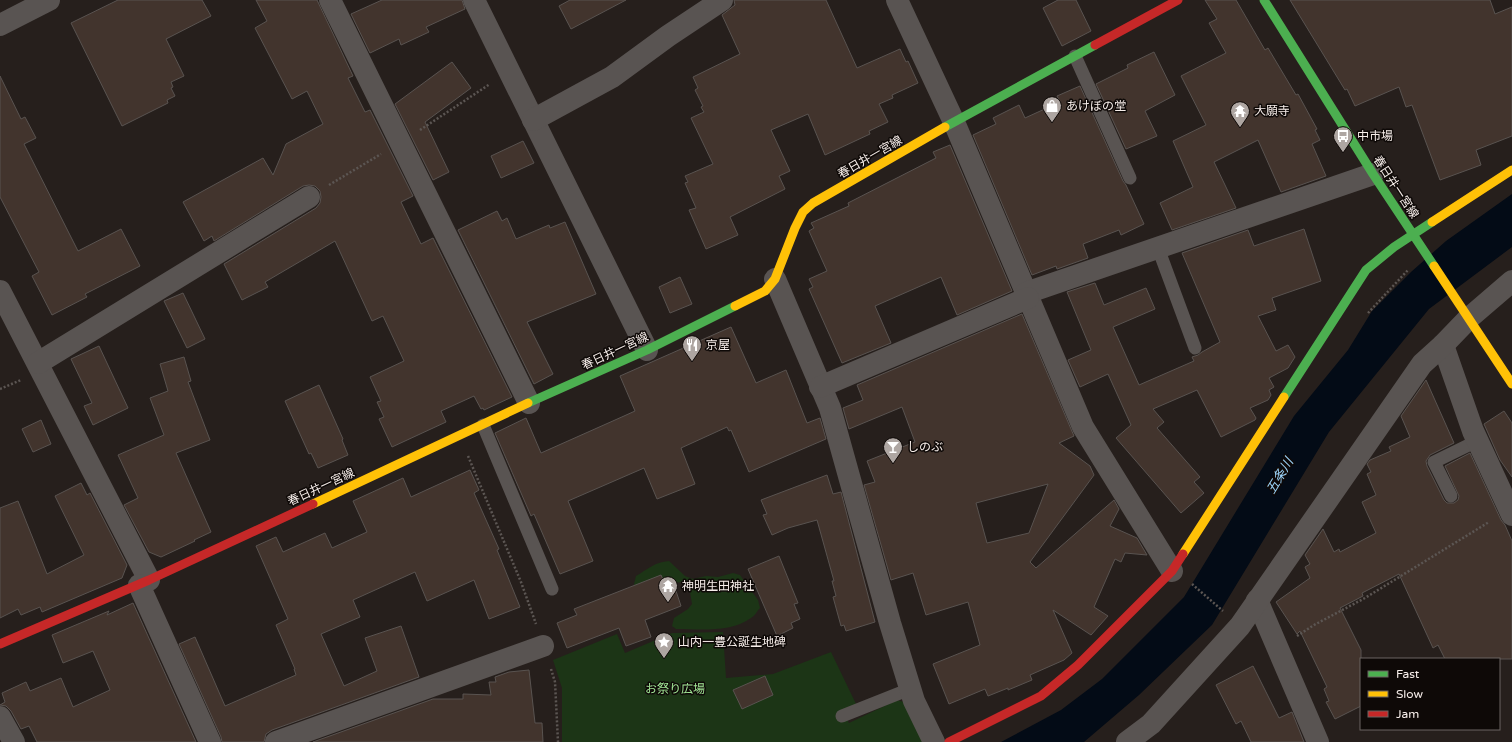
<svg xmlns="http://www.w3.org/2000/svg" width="1512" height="742" font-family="'Varela Round','Noto Sans JP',sans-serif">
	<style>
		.green { fill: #1c3516 }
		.water { fill: #030b16 }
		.building { fill: #42342d; stroke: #595350; fill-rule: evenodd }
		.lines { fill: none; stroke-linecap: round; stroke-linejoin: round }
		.path { stroke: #5c5653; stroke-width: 2.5; stroke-dasharray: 2 2; stroke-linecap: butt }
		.lane { stroke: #595452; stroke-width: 13 }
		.street { stroke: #595452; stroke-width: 22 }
		.fast { stroke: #4caf50; stroke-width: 9 }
		.slow { stroke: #ffc107; stroke-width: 9 }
		.jam { stroke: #c62828; stroke-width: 9 }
		.labels { text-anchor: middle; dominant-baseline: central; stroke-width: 3; stroke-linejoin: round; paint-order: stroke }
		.poi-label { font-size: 12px; fill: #f7eeea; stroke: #0e0907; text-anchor: start }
		.street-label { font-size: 12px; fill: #f7eeea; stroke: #0e0907 }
		.park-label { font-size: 12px; fill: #a2e696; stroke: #0e0907 }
		.water-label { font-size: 13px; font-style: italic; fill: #9ad1f6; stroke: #0e0907 }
	</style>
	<rect width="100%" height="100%" fill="#261f1c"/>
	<g class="green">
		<path d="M669 561 685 576 693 579 706 576 718 577 733 573 740 575 758 600 760 608C757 611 755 616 751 618 730 633 700 629 676 629L672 626 674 618 688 609 692 604 690 592 684 582 672 583 663 580 637 591 634 584 636 576C648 569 655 562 669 561Z"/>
		<polygon points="723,632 726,678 773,674 831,652 857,706 843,712 849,723 897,700 907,703 925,742 562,742 562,688 553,660 617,634 625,653 672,633"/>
	</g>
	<polygon class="water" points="1512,194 1512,247 1429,309 1329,432 1212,625 1139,695 1084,742 1001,742 1061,710 1102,679 1184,597 1294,416 1348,350 1372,311 1411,272 1446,241"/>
	<g class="building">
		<polygon points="118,0 202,0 211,16 166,39 184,76 171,82 173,87 171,88 175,96 167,100 168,103 122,126 71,23"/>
		<polygon points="256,0 317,0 353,76 348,78 365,112 370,110 413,196 401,202 421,244 433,238 512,397 484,410 483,408 481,409 474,396 441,411 446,422 392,447 379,419 384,417 377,402 381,401 370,377 404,361 383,316 372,321 335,241 265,282 268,287 242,300 224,264 316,208 320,203 321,197 320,191 315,186 309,185 303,186 214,241 212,236 204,241 183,202 263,158 273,175 286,144 323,124 307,91 292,99 255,28 267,21"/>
		<polygon points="382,0 462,0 465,9 426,27 429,32 401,45 399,39 370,53 351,14"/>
		<polygon points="570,0 626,0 571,29 559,6"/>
		<polygon points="734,0 826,0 857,68 900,49 906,62 908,61 918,83 892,95 893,98 879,104 888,122 869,131 870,134 825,155 808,114 771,130 790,171 779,176 785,189 730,217 738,235 706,249 689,210 696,208 685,183 688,182 685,176 713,164 691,118 704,112 701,107 703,106 695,90 698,88 693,77 740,54 722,15 735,5"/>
		<polygon points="1058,0 1076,0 1091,31 1062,46 1043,8"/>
		<polygon points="1205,0 1236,0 1265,50 1268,48 1296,95 1298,94 1317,129 1315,130 1320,140 1312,144 1326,176 1281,192 1258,140 1214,162 1236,208 1172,230 1160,203 1193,187 1173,141 1206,125 1181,76 1226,53 1209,23 1217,19"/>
		<polygon points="1290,0 1490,0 1495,14 1512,7 1512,136 1476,150 1481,165 1440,180 1412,105 1406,107 1399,87 1355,106 1347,89 1345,90"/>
		<polygon points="1154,52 1175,95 1145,111 1157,136 1126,149 1096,84 1128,68 1127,65"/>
		<polygon points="452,62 471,88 425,122 449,172 433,180 395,104"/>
		<polygon points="0,76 21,119 25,117 36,138 24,144 78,251 121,229 140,266 85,294 87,297 52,315 32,276 39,272 0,197"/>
		<polygon points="1080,86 1123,181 1126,185 1144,224 1121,235 1119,230 1083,244 1088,258 1057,269 1056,266 1032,275 973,135 996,124 993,118 1019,105 1025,118 1060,102 1057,96"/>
		<polygon points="523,141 534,163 501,178 491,156"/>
		<polygon points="950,145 1012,291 957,315 941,277 875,306 891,343 842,363 809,289 813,287 809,279 827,271 809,231 814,228 811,223 849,206 848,203 936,158 933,152"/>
		<polygon points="497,211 502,221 507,218 516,239 549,225 550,228 565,222 596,294 527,322 553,374 534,384 458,230"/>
		<polygon points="1304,229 1321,281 1272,298 1276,310 1258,316 1276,351 1288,345 1295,357 1288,368 1269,378 1274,387 1269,390 1271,395 1268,400 1250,408 1256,418 1255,420 1221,437 1197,390 1153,409 1164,422 1157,428 1200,477 1194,482 1204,493 1181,513 1116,438 1131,425 1108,374 1080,387 1068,360 1091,350 1067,292 1095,283 1104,305 1146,288 1155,309 1113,327 1139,385 1194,361 1192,357 1198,355 1202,352 1220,342 1182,253 1248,230 1254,246"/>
		<polygon points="680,277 692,304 670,313 659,287"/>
		<polygon points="183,293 205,339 187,348 164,301"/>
		<path d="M1022 314 1074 436 1059 443 1090 466 1094 475 1030 562 1036 568 1114 500 1119 509 1110 526 1137 538 1147 555 1125 553 1121 562 1115 559 1094 607 1108 616 1091 635 1053 610 1072 653 1064 660 1030 675 1032 680 1008 690V688L988 696 985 689 949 704 933 664 980 645 968 602 926 615 913 573 891 580 864 485 875 482 867 461 915 442 902 407 849 429 843 408 863 400 857 385ZM1048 484 1029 533 987 543 976 503Z"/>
		<polygon points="731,327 756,383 786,370 807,423 820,418 826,439 749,472 731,430 729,431 727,427 681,448 695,484 657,499 644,468 568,501 593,561 560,574 534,514 531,516 495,433 526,418 541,453 624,416 635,411 620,376"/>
		<polygon points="99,346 128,408 93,425 84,406 92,403 71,359"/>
		<polygon points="184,357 191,381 188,382 210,440 176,453 211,532 194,540 195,541 161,557 149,552 124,505 138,498 118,455 164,435 150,398 168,391 160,364"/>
		<polygon points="1426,380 1454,443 1430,455 1426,461 1427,466 1444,500 1447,503 1454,503 1458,500 1459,496 1445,466 1470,453 1501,520 1505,525 1512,541 1512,659 1445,659 1438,645 1433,648 1399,574 1362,593 1363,596 1340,608 1361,650 1361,706 1335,719 1326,702 1329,701 1324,689 1327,687 1300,631 1297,634 1276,602 1310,578 1305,567 1310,564 1305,555 1323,529 1334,552 1339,549 1340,552 1376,533 1362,502 1376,495 1367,474 1371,472 1367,464 1370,460 1391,451 1389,447 1410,437 1401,416"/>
		<polygon points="319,385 343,439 342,440 348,455 318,468 311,453 309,454 285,401"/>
		<polygon points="1504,411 1512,423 1512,477 1500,460 1484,424"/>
		<polygon points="41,420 51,444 33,452 22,429"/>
		<polygon points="470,470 479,490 474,493 499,549 497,550 520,607 489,619 474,580 427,601 415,572 353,600 360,617 321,634 344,686 377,671 365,638 401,626 419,677 272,730 266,734 264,742 222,742 221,737 179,644 195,637 225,706 296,675 294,669 295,669 276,625 288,619 256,546 276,537 283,552 325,533 332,548 367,532 353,501 403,478 411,497"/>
		<polygon points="827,475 833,494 841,492 875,622 846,631 844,625 841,626 833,597 836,596 832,581 834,581 817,520 788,528 772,535 763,515 767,514 761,500"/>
		<polygon points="81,483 87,495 90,493 127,565 122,578 42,612 40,607 21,615 18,609 0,618 0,508 18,501 47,574 84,555 55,496"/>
		<polygon points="779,556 798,603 794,604 800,619 791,623 793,628 777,636 748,569"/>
		<polygon points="661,575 668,591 675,588 681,606 645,620 651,637 626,646 619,628 567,648 557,623 577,615 574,609"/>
		<polygon points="133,603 196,742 37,742 29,726 21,729 11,711 6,706 0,705 5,702 2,693 26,682 30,691 61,678 73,707 110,690 93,651 63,663 52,635 109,611 107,615"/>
		<polygon points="1253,666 1279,718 1292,712 1304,742 1251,742 1241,721 1236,724 1216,685"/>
		<polygon points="529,670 535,723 542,723 543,742 313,742 433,699 463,699 463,694 491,695 489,682 496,682 495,677 509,672"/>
		<polygon points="765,676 773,695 742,709 733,690"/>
	</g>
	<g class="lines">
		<g class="path">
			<polyline points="420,130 490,84"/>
			<polyline points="329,185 381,154"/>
			<polyline points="1368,313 1408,270"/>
			<polyline points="0,389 21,380"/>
			<polyline points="468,456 521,582 536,624"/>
			<polyline points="1192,584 1223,611"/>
			<polyline points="1297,636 1314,625 1365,598 1489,522"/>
			<polyline points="551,669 555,682 558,742"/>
		</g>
		<g class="lane">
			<polyline points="1075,56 1130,178"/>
			<polyline points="1158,248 1195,348"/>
			<polyline points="483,425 552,589"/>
			<polyline points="1451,496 1434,462 1477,441"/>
			<polyline points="842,716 910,689"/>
		</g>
		<g class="street">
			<polyline points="330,0 529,403"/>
			<polyline points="474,0 647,350"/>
			<polyline points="897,0 954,122 1083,427 1172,571"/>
			<polyline points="0,25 49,0"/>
			<polyline points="533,120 612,77 668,36 722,0"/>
			<polyline points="775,279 830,408 890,623 914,701 934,742"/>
			<polyline points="0,291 149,580"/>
			<polyline points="1026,293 1373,174"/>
			<polyline points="1443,345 1473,431 1512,515"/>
			<polyline points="38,363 309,197"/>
			<polyline points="820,387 1028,298"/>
			<polyline points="139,585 210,742"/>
			<polyline points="1257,600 1318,742"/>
			<polyline points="0,717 14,742"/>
			<polyline points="276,742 543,646"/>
			<polyline points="1127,742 1151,724 1240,626 1422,364 1443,345 1469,318 1512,281"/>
		</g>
		<g class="fast">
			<polyline points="1264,0 1373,174 1434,266"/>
			<polyline points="945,127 1095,45"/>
			<polyline points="1284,397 1366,270 1394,247 1432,222"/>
			<polyline points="528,403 647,350 735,306"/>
		</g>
		<g class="slow">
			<polyline points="1432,222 1512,170"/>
			<polyline points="1434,266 1512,384"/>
			<polyline points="735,306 765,291 775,279 795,228 803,212 813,203 945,127"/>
			<polyline points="313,504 528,403"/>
			<polyline points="1183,554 1284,397"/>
		</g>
		<g class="jam">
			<polyline points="1095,45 1178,0"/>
			<polyline points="0,644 149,580 313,504"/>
			<polyline points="949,742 1041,696 1078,665 1172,571 1183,554"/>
		</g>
	</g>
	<defs>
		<g id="shop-pin" transform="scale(1)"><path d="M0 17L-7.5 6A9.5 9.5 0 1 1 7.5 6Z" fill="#aea6a2" stroke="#0e0907"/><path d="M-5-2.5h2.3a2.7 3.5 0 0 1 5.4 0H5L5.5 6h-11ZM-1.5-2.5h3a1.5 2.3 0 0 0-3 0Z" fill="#fff"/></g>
		<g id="temple-pin" transform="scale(1)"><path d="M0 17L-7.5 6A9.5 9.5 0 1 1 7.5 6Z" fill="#aea6a2" stroke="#0e0907"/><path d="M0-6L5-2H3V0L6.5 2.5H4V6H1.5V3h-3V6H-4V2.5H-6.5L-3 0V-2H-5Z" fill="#fff"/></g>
		<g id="bus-pin" transform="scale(1)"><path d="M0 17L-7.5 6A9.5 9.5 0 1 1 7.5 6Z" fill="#aea6a2" stroke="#0e0907"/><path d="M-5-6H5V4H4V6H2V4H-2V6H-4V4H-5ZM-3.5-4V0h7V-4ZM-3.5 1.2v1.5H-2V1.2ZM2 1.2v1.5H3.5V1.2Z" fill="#fff"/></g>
		<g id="restaurant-pin" transform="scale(1)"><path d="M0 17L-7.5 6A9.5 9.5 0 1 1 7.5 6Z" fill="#aea6a2" stroke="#0e0907"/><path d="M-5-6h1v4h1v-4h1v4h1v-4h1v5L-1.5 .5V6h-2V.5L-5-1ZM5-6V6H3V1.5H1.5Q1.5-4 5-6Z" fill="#fff"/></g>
		<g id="bar-pin" transform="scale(1)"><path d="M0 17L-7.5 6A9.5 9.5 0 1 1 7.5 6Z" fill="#aea6a2" stroke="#0e0907"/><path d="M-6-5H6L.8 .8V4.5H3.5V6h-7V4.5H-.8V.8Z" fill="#fff"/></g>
		<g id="sight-pin" transform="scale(1)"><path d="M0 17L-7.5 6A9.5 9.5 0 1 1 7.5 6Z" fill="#aea6a2" stroke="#0e0907"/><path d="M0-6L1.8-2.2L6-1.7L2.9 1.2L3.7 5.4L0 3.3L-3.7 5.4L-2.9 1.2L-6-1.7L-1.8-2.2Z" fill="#fff"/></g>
	</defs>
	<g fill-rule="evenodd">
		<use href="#shop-pin" x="1052" y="106"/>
		<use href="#temple-pin" x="1240" y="111"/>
		<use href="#bus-pin" x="1343" y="136"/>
		<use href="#restaurant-pin" x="692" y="345"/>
		<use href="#bar-pin" x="893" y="447"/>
		<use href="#temple-pin" x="668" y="586"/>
		<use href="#sight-pin" x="664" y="642"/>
	</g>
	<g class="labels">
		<g class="poi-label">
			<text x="1066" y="106">あけぼの堂</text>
			<text x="1254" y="111">大願寺</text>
			<text x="1357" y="136">中市場</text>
			<text x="706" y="345">京屋</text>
			<text x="907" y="447">しのぶ</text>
			<text x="682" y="586">神明生田神社</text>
			<text x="678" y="642">山内一豊公誕生地碑</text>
		</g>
		<g class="street-label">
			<text transform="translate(870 157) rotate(-30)">春日井一宮線</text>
			<text transform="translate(1396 187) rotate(57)">春日井一宮線</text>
			<text transform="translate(615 351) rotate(-25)">春日井一宮線</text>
			<text transform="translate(321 487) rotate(-25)">春日井一宮線</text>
		</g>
		<g class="park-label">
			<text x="675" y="689">お祭り広場</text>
		</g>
		<g class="water-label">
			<text transform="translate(1280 476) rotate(-59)">五条川</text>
		</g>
	</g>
	<rect x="1360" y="658" width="140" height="72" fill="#0e0907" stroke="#6b6562"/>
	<rect x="1368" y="671" width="20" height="6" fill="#4caf50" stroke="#6b6562"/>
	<text x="1396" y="678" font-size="12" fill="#f7eeea">Fast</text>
	<rect x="1368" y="691" width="20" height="6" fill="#ffc107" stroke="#6b6562"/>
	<text x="1396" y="698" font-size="12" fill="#f7eeea">Slow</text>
	<rect x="1368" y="711" width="20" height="6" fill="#c62828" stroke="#6b6562"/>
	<text x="1396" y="718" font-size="12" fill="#f7eeea">Jam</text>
</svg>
